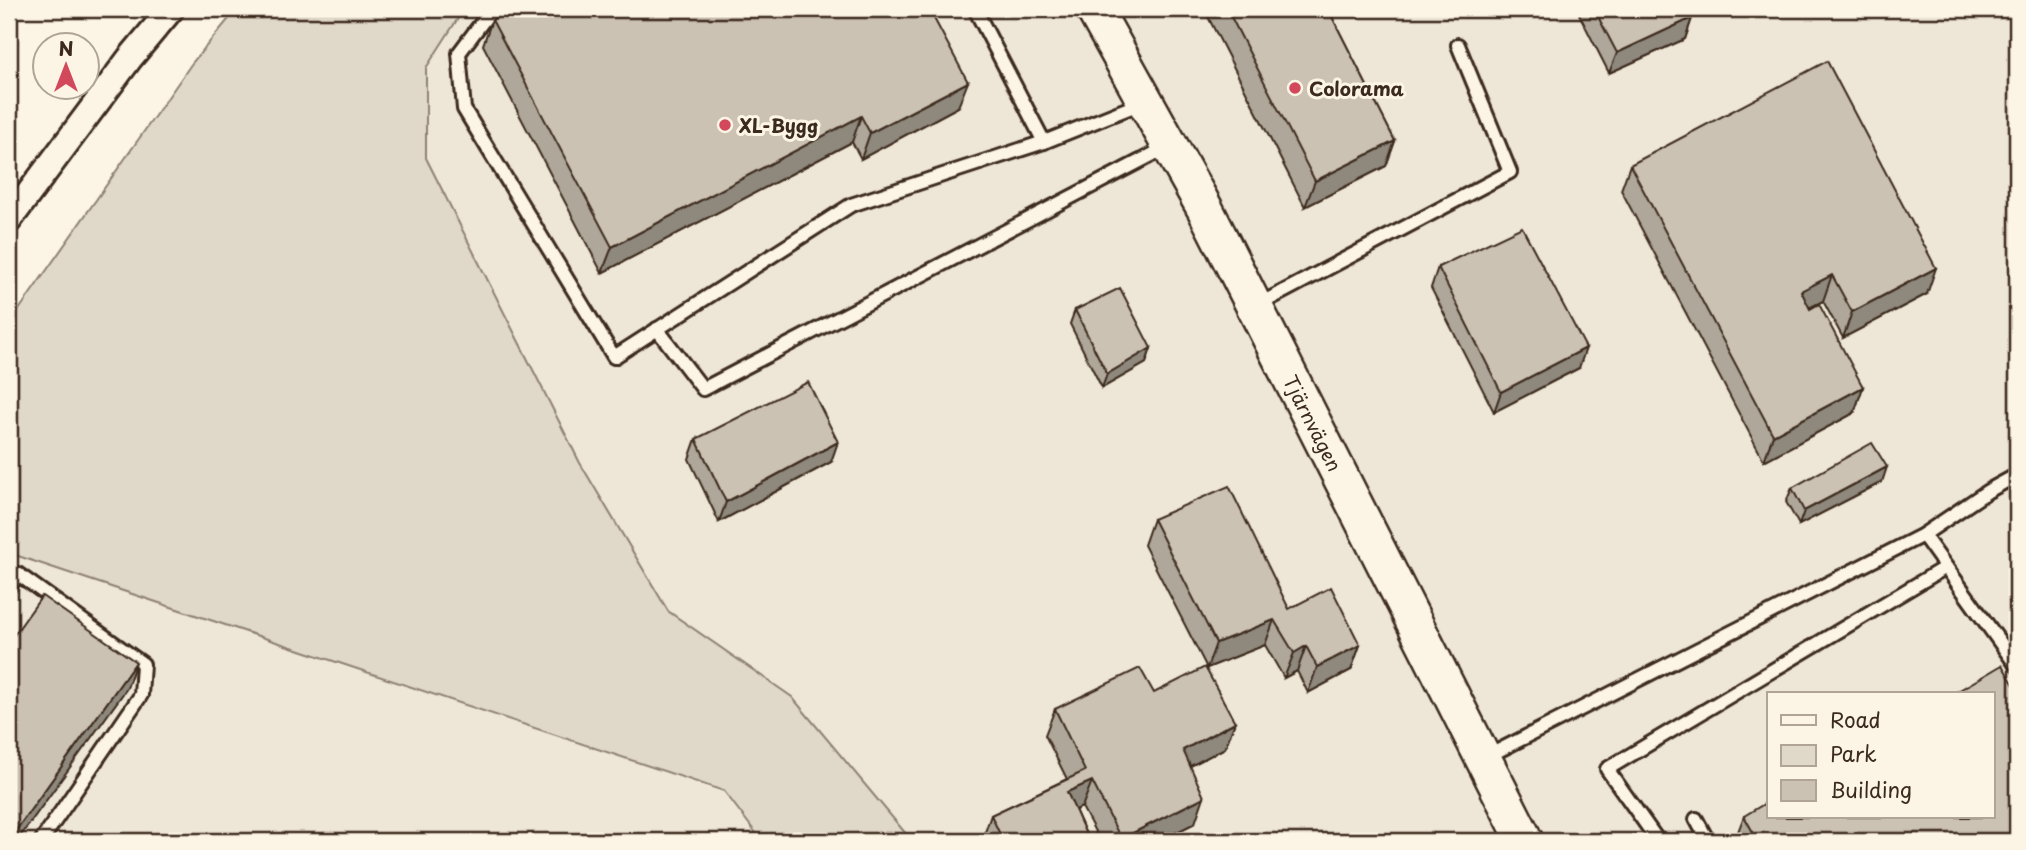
<svg xmlns="http://www.w3.org/2000/svg" width="2026" height="850" font-family="'Playpen Sans',sans-serif">
	<style>
		.built { fill: #eee6d6; fill-rule: evenodd }
		.green { fill: #e0d8c8; stroke: #8e8173; stroke-width: 2 }
		.lines { fill: none; stroke-linecap: round; stroke-linejoin: round }
		.lane-casing { stroke: #3b2a1e; stroke-width: 18 }
		.street-casing { stroke: #3b2a1e; stroke-width: 30 }
		.secondary-casing { stroke: #3b2a1e; stroke-width: 40 }
		.lane { stroke: #fcf5e5; stroke-width: 12 }
		.street { stroke: #fcf5e5; stroke-width: 24 }
		.secondary { stroke: #fcf5e5; stroke-width: 35 }
		.wall { fill: #afa79a; stroke: #3b2a1e; stroke-width: 2 }
		.shaded-wall { fill: #8f887d; stroke: #3b2a1e; stroke-width: 2 }
		.building { fill: #ccc2b3; stroke: #3b2a1e; stroke-width: 2 }
		.poi-dot { fill: #d1495b; stroke: #fcf5e5; stroke-width: 2.5 }
		.labels { text-anchor: middle; dominant-baseline: central; stroke-width: 6; stroke-linejoin: round; paint-order: stroke }
		.poi-label { font-size: 19px; font-weight: bold; fill: #3b2a1e; stroke: #fcf5e5; text-anchor: start }
		.street-label { font-size: 19px; fill: #3b2a1e; stroke: #fcf5e5 }
	</style>
	<rect width="100%" height="100%" fill="#fcf5e5"/>
	<filter id="ink" filterUnits="userSpaceOnUse"><feTurbulence type="fractalNoise" baseFrequency=".0143" numOctaves="2"/><feDisplacementMap in="SourceGraphic" scale="14" xChannelSelector="R" yChannelSelector="G"/><feConvolveMatrix kernelMatrix="1 2 1 2 8 2 1 2 1" color-interpolation-filters="sRGB"/></filter>
	<g filter="url(#ink)">
		<g class="built">
			<path d="M464 9H2017V841H912L792 698 668 611 580 463 426 158V68ZM1769 694H1993V817H1769Z"/>
			<polygon points="9,553 724,791 762,841 9,841"/>
		</g>
		<polygon class="green" points="237,9 464,9 426,68 426,158 580,463 668,611 792,697 912,841 762,841 724,791 9,553 9,324 192,63"/>
		<g class="lines">
			<g class="lane-casing">
				<g id="lane">
					<polyline points="492,9 459,53 464,109 614,357 851,205 1044,142 1144,102"/>
					<polyline points="975,9 1044,142"/>
					<polyline points="1258,305 1510,172 1458,45"/>
					<polyline points="657,329 703,389 1167,147"/>
					<polyline points="1923,535 2017,666"/>
					<polyline points="9,587 18,574 143,664 141,695 41,841"/>
					<polyline points="1486,757 1923,535 1988,491 2017,475"/>
					<polyline points="1696,819 1708,841"/>
					<polyline points="1658,841 1607,769 1946,567"/>
				</g>
			</g>
			<g class="street-casing">
				<polyline id="street" points="9,220 130,58 171,9"/>
			</g>
			<g class="secondary-casing">
				<polyline id="secondary" points="1094,9 1205,209 1525,841"/>
			</g>
			<use href="#lane" class="lane"/>
			<use href="#street" class="street"/>
			<use href="#secondary" class="secondary"/>
		</g>
		<g class="wall">
			<polygon points="1204,9 1328,9 1395,141 1386,166 1305,207"/>
			<polygon points="1581,9 1688,9 1692,18 1685,39 1609,73 1579,14"/>
			<polygon points="492,20 958,107 861,159 852,142 602,273 483,45"/>
			<polygon points="1630,165 1927,294 1843,338 1823,301 1809,307 1863,387 1854,413 1764,461 1621,190"/>
			<polygon points="1438,267 1579,368 1494,412 1431,288"/>
			<polygon points="1075,310 1151,348 1146,363 1102,388 1070,324"/>
			<polygon points="696,439 831,462 719,522 689,459"/>
			<polygon points="1882,482 1799,525 1786,502 1792,488"/>
			<polygon points="1153,519 1289,609 1360,645 1351,670 1308,693 1297,671 1284,678 1265,645 1207,668 1144,545"/>
			<polygon points="1154,693 1235,722 1225,748 1190,766 1195,823 1159,841 1100,841 1082,807 1075,810 1089,841 982,841 991,815 1067,779 1045,735 1055,709"/>
			<polygon points="1744,816 2017,841 1739,841 1736,837"/>
		</g>
		<g class="shaded-wall">
			<polygon points="1692,18 1685,39 1609,73 1617,53"/>
			<polygon points="968,82 958,107 861,159 870,133"/>
			<polygon points="861,116 852,142 602,273 612,247"/>
			<polygon points="1395,141 1386,166 1305,207 1315,181"/>
			<polygon points="1936,268 1927,294 1843,338 1852,312"/>
			<polygon points="1832,275 1823,301 1791,317 1801,291"/>
			<polygon points="1151,348 1146,363 1102,388 1107,374"/>
			<polygon points="1586,348 1579,368 1494,412 1501,392"/>
			<polygon points="1863,387 1854,413 1764,461 1773,435"/>
			<polygon points="838,442 831,462 719,522 726,502"/>
			<polygon points="1887,467 1882,482 1799,525 1804,511"/>
			<polygon points="1274,620 1265,645 1207,668 1216,643"/>
			<polygon points="1360,645 1351,670 1308,693 1317,667"/>
			<polygon points="1306,646 1297,671 1284,678 1294,653"/>
			<polygon points="136,662 127,688 17,841 9,841 9,840"/>
			<polygon points="1235,722 1225,748 1173,775 1183,750"/>
			<polygon points="1092,781 1082,807 1058,818 1067,792"/>
			<polygon points="1204,797 1195,823 1159,841 1120,841 1121,839"/>
		</g>
		<g class="building">
			<polygon points="513,9 929,9 968,82 870,133 861,116 612,247 492,20"/>
			<polygon points="1227,9 1328,9 1395,141 1315,181"/>
			<polygon points="1594,9 1688,9 1692,18 1617,53"/>
			<polygon points="1827,61 1936,268 1852,312 1832,275 1801,291 1810,309 1819,304 1863,387 1773,435 1630,165"/>
			<polygon points="1522,227 1586,348 1501,392 1438,267"/>
			<polygon points="1120,288 1151,348 1107,374 1075,310"/>
			<polygon points="808,382 838,442 726,502 696,439"/>
			<polygon points="1872,443 1887,467 1804,511 1792,488"/>
			<polygon points="1229,486 1289,609 1331,587 1360,645 1317,667 1306,646 1294,653 1274,620 1216,643 1153,519"/>
			<polygon points="42,596 136,662 9,840 9,642"/>
			<polygon points="2002,665 2017,690 2017,841 1758,841 1744,816 1769,801 1769,817 1993,817 1993,694 1953,694"/>
			<polygon points="1205,667 1235,722 1183,750 1204,797 1121,839 1092,781 1067,792 1089,841 1003,841 991,815 1085,771 1055,709 1140,668 1154,693"/>
		</g>
	</g>
	<g class="poi-dot">
		<circle cx="1295" cy="88" r="7"/>
		<circle cx="725" cy="125" r="7"/>
	</g>
	<g class="labels">
		<g class="poi-label">
			<text x="1309" y="88">Colorama</text>
			<text x="739" y="125">XL-Bygg</text>
		</g>
		<g class="street-label">
			<text transform="translate(1313 423) rotate(63)">Tjärnvägen</text>
		</g>
	</g>
	<rect width="2026" height="850" fill="none" stroke="#fcf5e5" stroke-width="35"/>
	<rect x="18" y="18" width="1991" height="815" fill="none" stroke="#3b2a1e" stroke-width="2.5" filter="url(#ink)"/>
	<rect x="1767" y="692" width="228" height="126" fill="#fcf5e5" stroke="#afa495" stroke-width="2"/>
	<rect x="1781" y="715" width="35" height="10" fill="#fcf5e5" stroke="#afa495" stroke-width="2"/>
	<text x="1830" y="728" font-size="21" fill="#3b2a1e">Road</text>
	<rect x="1781" y="745" width="35" height="21" fill="#e0d8c8" stroke="#afa495" stroke-width="2"/>
	<text x="1830" y="762" font-size="21" fill="#3b2a1e">Park</text>
	<rect x="1781" y="780" width="35" height="21" fill="#ccc2b3" stroke="#afa495" stroke-width="2"/>
	<text x="1830" y="798" font-size="21" fill="#3b2a1e">Building</text>
	<g transform="translate(66 66)"><circle r="33" fill="#fcf5e5" stroke="#afa495" stroke-width="2"/>
	<path d="M0-5L12 26L0 18L-12 26Z" fill="#d1495b"/>
	<text y="-10" font-size="19" font-weight="bold" text-anchor="middle" fill="#3b2a1e">N</text>
	</g>
</svg>
